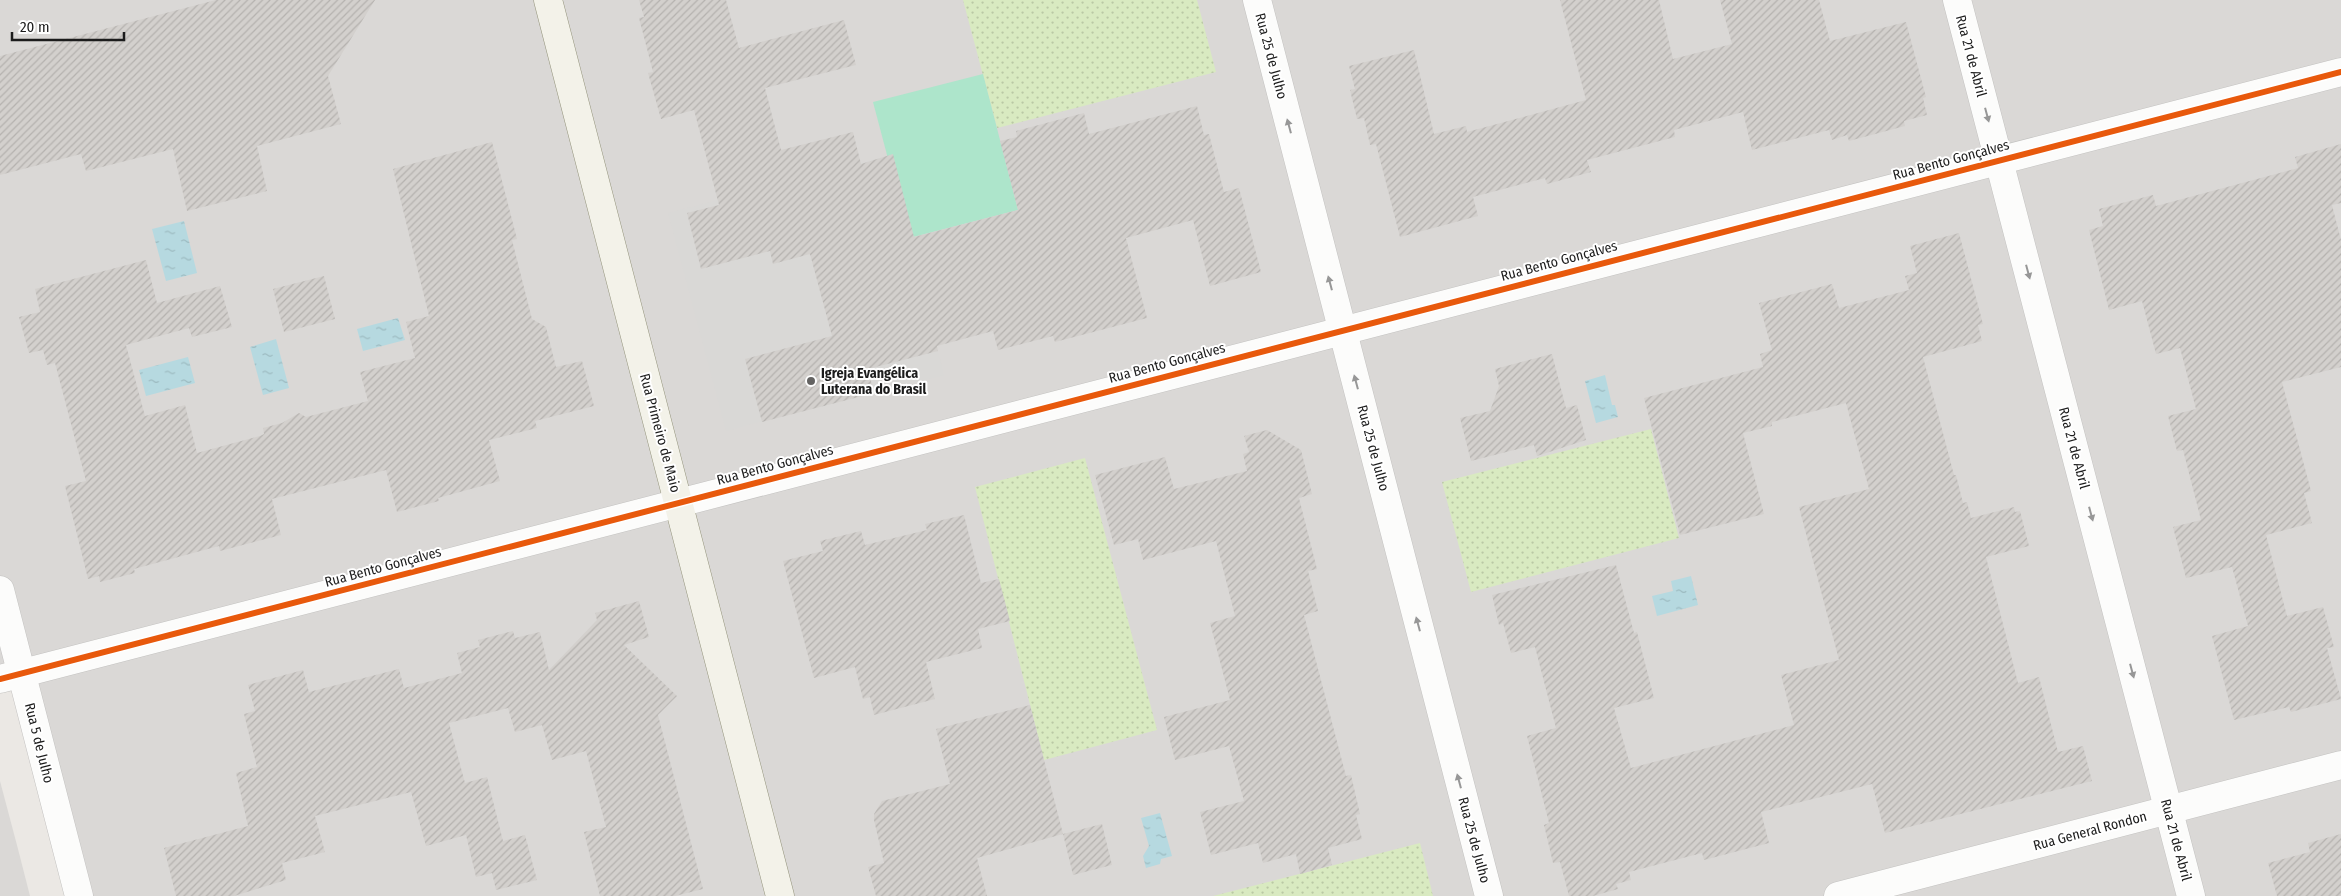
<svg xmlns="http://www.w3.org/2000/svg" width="2341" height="896" font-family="'Fira Sans Condensed',sans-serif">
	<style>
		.residential { fill: #dad8d6 }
		.religious { fill: #d9d8d6 }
		.grass { fill: url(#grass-dots) }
		.pitch { fill: #ade5cb }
		.water { fill: url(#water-ripples) }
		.building { fill: url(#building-hatch) }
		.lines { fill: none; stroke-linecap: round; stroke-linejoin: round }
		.street-casing { stroke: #c3c2c0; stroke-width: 29 }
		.secondary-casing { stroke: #94947c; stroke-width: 29 }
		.street { stroke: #fcfcfb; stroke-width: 28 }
		.secondary { stroke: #f3f2e9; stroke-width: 28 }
		.cycleway-casing { stroke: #fff; stroke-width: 9 }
		.cycleway { stroke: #e8590c; stroke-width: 6 }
		.oneway { fill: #979797 }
		.poi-dot { fill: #646362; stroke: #fff; stroke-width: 2 }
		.labels { text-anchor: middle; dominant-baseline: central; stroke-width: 4; stroke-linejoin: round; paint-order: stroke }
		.street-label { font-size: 14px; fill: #1c1c1c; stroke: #fff }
		.poi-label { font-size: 14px; font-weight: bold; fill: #1c1c1c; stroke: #fff; text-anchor: start }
	</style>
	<defs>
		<pattern id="grass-dots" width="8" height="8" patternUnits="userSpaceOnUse" patternTransform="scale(1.25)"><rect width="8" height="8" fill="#d9eac1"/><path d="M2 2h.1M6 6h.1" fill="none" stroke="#bac8a5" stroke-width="1.8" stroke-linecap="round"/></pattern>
		<pattern id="water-ripples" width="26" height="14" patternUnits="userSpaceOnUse" patternTransform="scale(1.25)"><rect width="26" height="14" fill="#b6d9e0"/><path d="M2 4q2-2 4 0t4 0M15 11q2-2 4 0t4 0" fill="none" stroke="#9cbac0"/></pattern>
		<pattern id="building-hatch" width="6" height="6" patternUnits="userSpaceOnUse" patternTransform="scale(1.25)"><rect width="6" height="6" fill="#d3d0cd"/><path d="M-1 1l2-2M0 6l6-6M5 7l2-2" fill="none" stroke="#b5b2af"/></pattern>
	</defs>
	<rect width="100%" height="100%" fill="#ebe8e4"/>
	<g class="residential">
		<polygon points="0,0 2341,0 2341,896 79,896 22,674 0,679"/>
		<polygon points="0,781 18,849 30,896 0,896"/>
	</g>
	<polygon class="religious" points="983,74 987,218 909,238 944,375 726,431 668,213 887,156 873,102"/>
	<g class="grass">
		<polygon points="963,0 1197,0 1216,72 997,128"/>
		<polygon points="1651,429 1679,538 1471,592 1442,482"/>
		<polygon points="1085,458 1157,730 1044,760 975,487"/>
		<polygon points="1420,843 1433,896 1213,896"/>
	</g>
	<polygon class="pitch" points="983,74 1018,210 909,238 873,102"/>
	<g class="water">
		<polygon points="184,221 197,273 166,281 152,229"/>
		<polygon points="398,318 405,340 363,351 357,329"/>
		<polygon points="276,339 289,388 263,395 250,347"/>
		<polygon points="188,357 195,383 146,396 139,370"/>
		<polygon points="1605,375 1612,405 1615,405 1618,417 1596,423 1585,381"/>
		<polygon points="1691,576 1698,605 1657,616 1652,596 1673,591 1671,581"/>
		<polygon points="1160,813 1172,856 1161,859 1160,864 1146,868 1143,856 1149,846 1141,818"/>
	</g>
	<g class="building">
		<polygon points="216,0 375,0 328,76 341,124 257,146 267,191 187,211 173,149 86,171 81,154 0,175 0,56"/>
		<polygon points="639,0 726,0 739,48 844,20 856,65 765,88 781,150 853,132 861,164 893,154 914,237 1018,210 1000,141 1017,137 1016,131 1084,113 1089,134 1197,106 1204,135 1209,134 1224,192 1239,188 1261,272 1210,286 1193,220 1126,238 1147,318 1055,342 1053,336 998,350 993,331 937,346 938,351 868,369 874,393 762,422 745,359 832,336 810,254 773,264 770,251 701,269 687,213 719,205 694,110 661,119 648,73 653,72 639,18 644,17"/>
		<polygon points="1560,0 1659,0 1673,59 1732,44 1720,0 1819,0 1830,41 1906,22 1926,97 1923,98 1927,115 1904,121 1905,126 1849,141 1847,135 1832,140 1829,130 1752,150 1743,112 1674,130 1675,137 1587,160 1591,172 1547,184 1545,178 1473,197 1478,216 1400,237 1376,144 1370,145 1364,118 1357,119 1350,90 1355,89 1349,66 1414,50 1434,134 1466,126 1467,132 1586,100"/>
		<polygon points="492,142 517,239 512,240 532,319 546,327 556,367 582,361 594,406 535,421 537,428 489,440 500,481 438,498 439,501 397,512 386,470 272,499 281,535 220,551 219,546 134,569 135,573 100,582 99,576 88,579 65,486 86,481 55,363 47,365 43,350 29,353 19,317 40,312 35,289 146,260 157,303 220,286 232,327 192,337 189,328 126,345 145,416 185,405 197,453 260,436 264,434 263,428 282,423 299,413 306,417 368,401 360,372 415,358 406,322 429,316 393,169"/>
		<polygon points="2341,144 2341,203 2332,205 2341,240 2341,367 2282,382 2311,491 2304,493 2312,523 2266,535 2287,616 2323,607 2334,647 2327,648 2341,699 2291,712 2289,707 2234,720 2212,636 2248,626 2232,567 2186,578 2173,527 2201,520 2183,450 2177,451 2168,416 2196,409 2180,348 2156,354 2142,301 2109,310 2089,230 2103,226 2099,209 2153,195 2156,206 2298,168 2295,157"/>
		<polygon points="1959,233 1983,324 1978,325 1982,341 1923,357 1954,475 1956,475 1963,503 1967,502 1971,518 2014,507 2015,512 2020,511 2029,546 1986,557 2018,683 2039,677 2058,752 2083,746 2092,781 1885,833 1872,784 1761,812 1769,843 1704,860 1702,853 1629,872 1631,880 1616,884 1618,889 1593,896 1569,896 1560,862 1553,863 1544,825 1549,823 1527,736 1556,728 1535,647 1511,653 1503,623 1499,625 1492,595 1616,565 1634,633 1637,632 1654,698 1614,708 1631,768 1794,725 1781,675 1839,660 1799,507 1869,489 1846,403 1772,422 1772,426 1743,433 1764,514 1680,535 1644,398 1763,367 1760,354 1772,350 1759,303 1832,284 1839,308 1909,290 1905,276 1917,273 1910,246"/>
		<polygon points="324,276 335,319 284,332 273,289"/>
		<polygon points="1552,354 1566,408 1577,405 1586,440 1537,456 1534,445 1471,461 1460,418 1490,411 1499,386 1495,369"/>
		<polygon points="1267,430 1301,450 1312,494 1299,498 1317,569 1308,571 1318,611 1304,615 1346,776 1351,775 1360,814 1356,815 1362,839 1328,848 1332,865 1300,874 1296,854 1263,863 1258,843 1211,855 1200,812 1244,801 1229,746 1175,760 1164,717 1230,700 1210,623 1235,616 1216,541 1143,560 1138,539 1114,545 1095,475 1165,457 1174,489 1247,471 1243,454 1249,452 1244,436"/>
		<polygon points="964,515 981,583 999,579 1010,621 978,629 982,648 926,662 935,699 874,715 870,697 863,699 855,667 814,678 783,561 823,551 820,541 861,531 865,545 927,530 925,524"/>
		<polygon points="639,601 649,637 624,645 677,696 658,715 703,889 675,896 600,896 584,832 606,827 586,751 552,760 542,725 515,732 508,708 449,723 465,783 487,777 503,841 525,835 537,880 496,890 492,873 476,877 466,835 426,846 411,792 315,816 325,852 282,863 286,880 234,896 176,896 164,848 248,826 236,773 257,767 244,714 255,711 248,685 303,670 309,692 399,669 404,688 462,673 457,653 480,647 478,640 513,631 515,638 540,632 549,670 597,620 595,613"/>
		<polygon points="1030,705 1063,834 1102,824 1112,865 1073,875 1063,834 977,858 987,896 876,896 868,867 884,863 874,820 874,814 882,801 950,784 936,729"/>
		<polygon points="2341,834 2341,896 2277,896 2268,863 2310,852 2308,843"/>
	</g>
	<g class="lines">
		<g class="street-casing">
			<g id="street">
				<polyline points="1257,0 1489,896"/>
				<polyline points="1957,0 2191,896"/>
				<polyline points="0,590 79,896"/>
				<polyline points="0,679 2341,72"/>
				<polyline points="1838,896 2341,765"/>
			</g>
		</g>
		<g class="secondary-casing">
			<polyline id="secondary" points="548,0 780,896"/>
		</g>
		<use href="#street" class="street"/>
		<use href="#secondary" class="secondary"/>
		<g class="cycleway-casing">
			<polyline id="cycleway" points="0,679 2341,72"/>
		</g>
		<use href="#cycleway" class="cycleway"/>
	</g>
	<defs><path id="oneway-solid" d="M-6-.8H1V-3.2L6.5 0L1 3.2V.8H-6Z" transform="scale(1.25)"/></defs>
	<g class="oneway">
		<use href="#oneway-solid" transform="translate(1987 115) rotate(75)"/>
		<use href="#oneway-solid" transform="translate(1289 126) rotate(-105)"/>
		<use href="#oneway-solid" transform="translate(2028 272) rotate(75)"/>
		<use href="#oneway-solid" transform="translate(1330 283) rotate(-105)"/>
		<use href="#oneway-solid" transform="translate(1356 382) rotate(-105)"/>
		<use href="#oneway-solid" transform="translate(2091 514) rotate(75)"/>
		<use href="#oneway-solid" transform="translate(1418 624) rotate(-105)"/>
		<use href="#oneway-solid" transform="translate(2132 671) rotate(75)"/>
		<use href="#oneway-solid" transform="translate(1459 781) rotate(-105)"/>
	</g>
	<circle class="poi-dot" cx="811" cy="381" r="5"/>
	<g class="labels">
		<g class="street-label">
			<text transform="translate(1271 56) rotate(75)">Rua 25 de Julho</text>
			<text transform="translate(1971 56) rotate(75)">Rua 21 de Abril</text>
			<text transform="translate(1951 160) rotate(-15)">Rua Bento Gonçalves</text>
			<text transform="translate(1559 261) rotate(-15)">Rua Bento Gonçalves</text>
			<text transform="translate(1167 363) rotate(-15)">Rua Bento Gonçalves</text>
			<text transform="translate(660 433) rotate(75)">Rua Primeiro de Maio</text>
			<text transform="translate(1373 448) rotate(75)">Rua 25 de Julho</text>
			<text transform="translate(2074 448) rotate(75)">Rua 21 de Abril</text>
			<text transform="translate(775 465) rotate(-15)">Rua Bento Gonçalves</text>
			<text transform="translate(383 567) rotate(-15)">Rua Bento Gonçalves</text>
			<text transform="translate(39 743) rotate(76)">Rua 5 de Julho</text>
			<text transform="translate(2090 831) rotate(-15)">Rua General Rondon</text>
			<text transform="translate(1474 840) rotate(75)">Rua 25 de Julho</text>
			<text transform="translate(2176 840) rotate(75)">Rua 21 de Abril</text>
		</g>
		<g class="poi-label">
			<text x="821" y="373">Igreja Evangélica<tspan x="821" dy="16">Luterana do Brasil</tspan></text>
		</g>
	</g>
	<path d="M12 32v8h112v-8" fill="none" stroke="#1c1c1c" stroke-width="2.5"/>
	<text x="20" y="32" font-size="15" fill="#1c1c1c" stroke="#ffffff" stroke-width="4" paint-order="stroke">20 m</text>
</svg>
